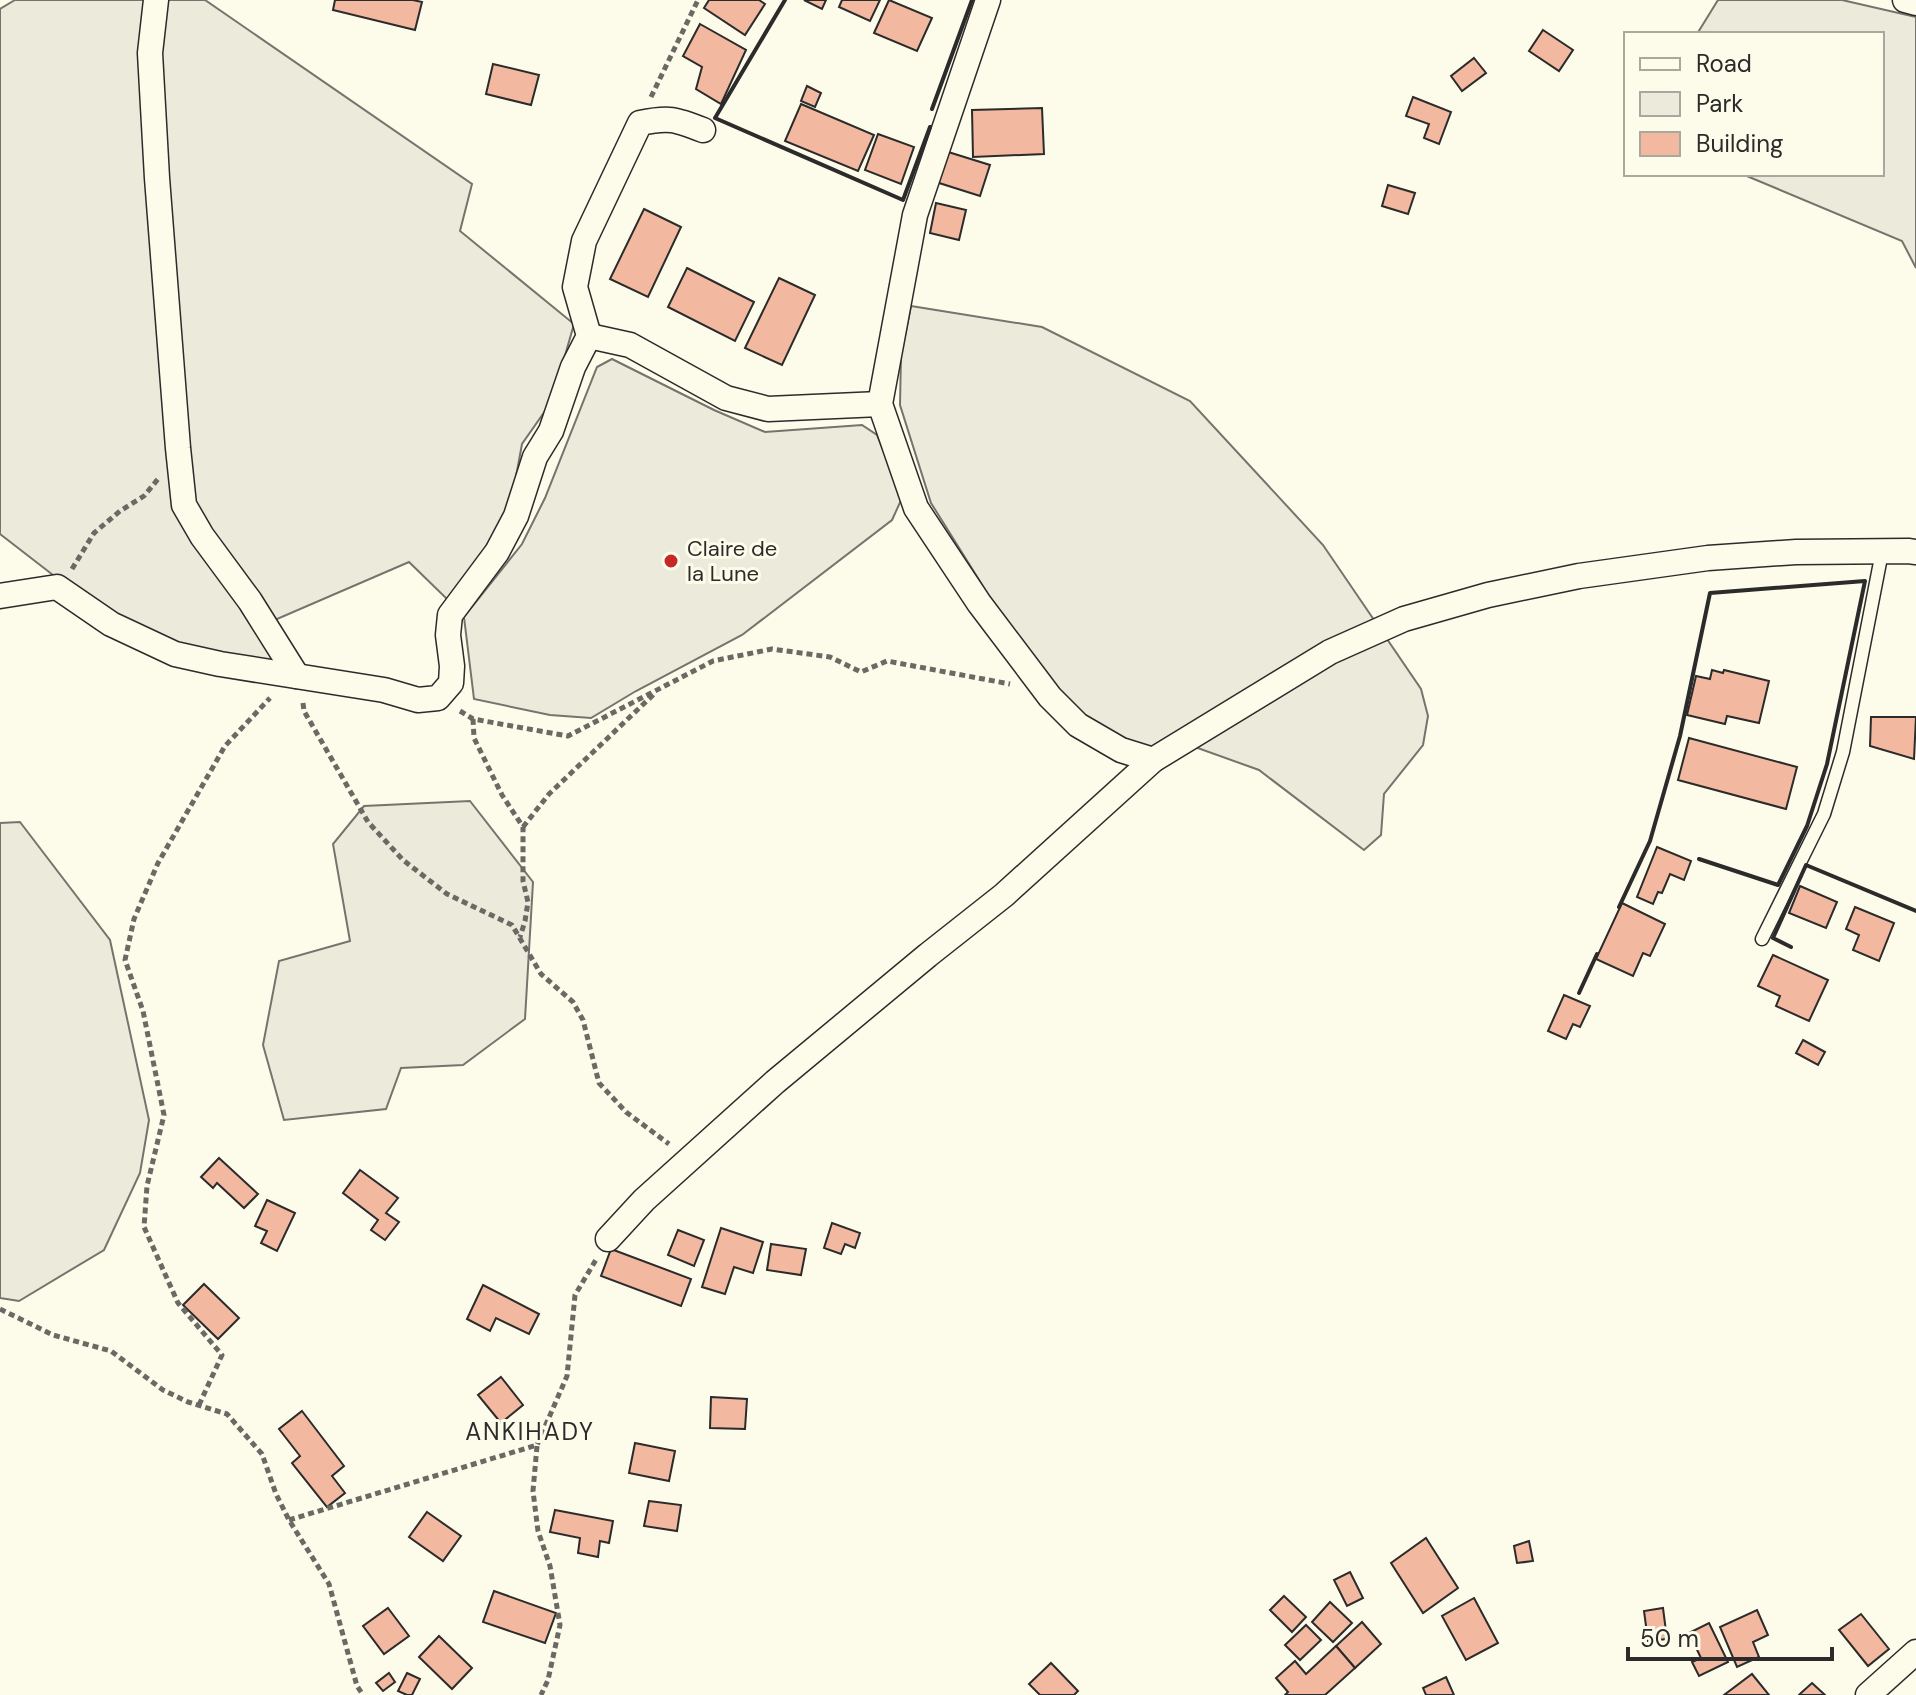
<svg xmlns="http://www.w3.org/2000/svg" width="1916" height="1695" font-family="'DM Sans',sans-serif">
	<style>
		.green { fill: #ecebdb; stroke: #74746e; stroke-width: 2 }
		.building { fill: #f2b8a0; stroke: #2b2b2b; stroke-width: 2 }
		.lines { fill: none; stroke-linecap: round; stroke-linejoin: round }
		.service-casing { stroke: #2b2b2b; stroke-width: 15 }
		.minor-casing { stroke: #2b2b2b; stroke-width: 27 }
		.path { stroke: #6a6964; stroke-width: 5; stroke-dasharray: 6 4; stroke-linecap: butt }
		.service { stroke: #fdfbea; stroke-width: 12 }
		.minor { stroke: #fdfbea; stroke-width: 24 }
		.wall { stroke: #2b2b2b; stroke-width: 4 }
		.poi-dot { fill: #c62828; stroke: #fdfbea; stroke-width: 3 }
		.labels { text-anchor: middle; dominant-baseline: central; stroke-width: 6; stroke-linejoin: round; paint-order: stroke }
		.poi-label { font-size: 22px; fill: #2b2b2b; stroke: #fdfbea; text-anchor: start }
		.neighbourhood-label { font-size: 24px; letter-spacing: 2px; fill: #2b2b2b; stroke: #fdfbea }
	</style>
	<rect width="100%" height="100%" fill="#fdfbea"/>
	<g class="green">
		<polygon points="15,0 205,0 472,184 460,231 574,324 552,401 522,444 511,504 503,522 449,601 409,562 263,625 286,673 151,638 84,599 0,534 0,9"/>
		<polygon points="1718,0 1842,0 1916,17 1916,268 1902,241 1742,174 1882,174 1882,34 1697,34"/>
		<polygon points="911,306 1042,327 1190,401 1323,545 1421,689 1428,716 1423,745 1384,794 1381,835 1364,850 1259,770 1195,747 1123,748 1072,713 991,599 931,503 900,405 901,355"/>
		<polygon points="612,359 714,410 765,432 862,425 877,435 903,496 892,520 742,635 636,691 591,718 550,715 474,699 464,617 522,544 545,498 597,367"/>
		<polygon points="470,801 533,882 525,1019 463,1065 401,1068 386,1109 284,1120 263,1045 279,961 350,941 333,844 364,806"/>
		<polygon points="20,822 110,940 149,1120 140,1173 104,1250 19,1301 0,1298 0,823"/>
	</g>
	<g class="building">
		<polygon points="335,0 413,0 422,2 415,30 333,10"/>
		<polygon points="709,0 759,0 765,4 745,35 704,8"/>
		<polygon points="804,0 826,0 822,9"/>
		<polygon points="842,0 880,0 870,21 839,7"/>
		<polygon points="889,0 932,18 917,51 874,33"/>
		<polygon points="700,24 746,50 721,104 696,89 702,67 683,56"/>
		<polygon points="1543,30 1573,50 1559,71 1529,51"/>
		<polygon points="1474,58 1486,73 1462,91 1451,76"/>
		<polygon points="493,64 539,75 531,105 486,94"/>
		<polygon points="807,86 821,93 815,107 801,101"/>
		<polygon points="1413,97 1451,112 1439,144 1424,138 1429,124 1406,116"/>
		<polygon points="801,104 874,135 858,171 785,141"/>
		<polygon points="1042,108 1044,154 973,157 972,110"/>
		<polygon points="878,134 914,147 901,184 865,170"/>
		<polygon points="945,151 990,165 980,196 936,182"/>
		<polygon points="1388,185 1415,193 1408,214 1382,206"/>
		<polygon points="936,203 966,210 959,240 930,233"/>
		<polygon points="644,209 681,227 648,297 610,279"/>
		<polygon points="687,268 754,302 735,341 668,307"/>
		<polygon points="779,278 815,295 782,365 745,348"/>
		<polygon points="1712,670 1723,673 1724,670 1769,681 1759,723 1727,716 1725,724 1687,715 1696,676 1710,679"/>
		<polygon points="1871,717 1916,717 1914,759 1870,746"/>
		<polygon points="1689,738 1797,767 1786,809 1678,780"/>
		<polygon points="1657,847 1691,861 1684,880 1670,874 1662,893 1658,892 1653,904 1637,897"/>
		<polygon points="1800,886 1837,902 1826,928 1789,913"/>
		<polygon points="1622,903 1665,924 1650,956 1643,953 1633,976 1596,959"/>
		<polygon points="1855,907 1894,923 1879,961 1853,950 1859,935 1846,929"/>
		<polygon points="1773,955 1828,980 1809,1021 1776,1006 1780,996 1758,986"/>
		<polygon points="1564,995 1590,1006 1580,1027 1573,1024 1566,1039 1548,1031"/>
		<polygon points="1803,1040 1825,1052 1818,1065 1796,1053"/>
		<polygon points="219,1158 258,1194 244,1208 217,1183 213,1188 201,1177"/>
		<polygon points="360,1170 398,1198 386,1213 399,1222 385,1240 371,1230 378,1220 343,1193"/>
		<polygon points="267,1200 295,1213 277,1251 261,1243 267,1231 255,1226"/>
		<polygon points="832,1223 860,1233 855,1248 845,1244 841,1254 824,1248"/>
		<polygon points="721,1228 763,1242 753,1273 734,1267 725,1294 702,1287"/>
		<polygon points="678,1230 704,1240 694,1266 668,1255"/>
		<polygon points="771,1244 806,1249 801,1275 767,1270"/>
		<polygon points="611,1249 691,1279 681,1306 601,1276"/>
		<polygon points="204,1284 239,1318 218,1339 183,1305"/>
		<polygon points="483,1285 539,1314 529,1334 496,1318 490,1331 467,1319"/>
		<polygon points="501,1377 523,1405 501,1423 478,1395"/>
		<polygon points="711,1397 747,1399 745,1429 710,1428"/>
		<polygon points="302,1411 344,1466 332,1476 345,1493 327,1507 292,1463 300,1456 279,1429"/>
		<polygon points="635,1443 675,1451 669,1481 629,1473"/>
		<polygon points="649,1501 681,1505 677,1531 644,1526"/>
		<polygon points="555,1510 613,1521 609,1543 600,1541 598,1557 578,1553 580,1538 550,1532"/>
		<polygon points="427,1512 461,1536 443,1561 409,1537"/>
		<polygon points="1426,1538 1458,1588 1423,1613 1391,1563"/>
		<polygon points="1529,1541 1533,1561 1517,1563 1514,1546"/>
		<polygon points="1350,1572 1363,1598 1347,1606 1334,1580"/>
		<polygon points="494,1591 556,1613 545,1643 483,1622"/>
		<polygon points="1284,1596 1306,1617 1292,1632 1270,1610"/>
		<polygon points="1474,1598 1498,1643 1466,1660 1442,1616"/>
		<polygon points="1330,1602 1352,1623 1333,1642 1312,1622"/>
		<polygon points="388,1608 409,1636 384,1654 363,1626"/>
		<polygon points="1663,1608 1667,1639 1648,1641 1644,1611"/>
		<polygon points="1757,1610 1768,1635 1753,1642 1759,1657 1737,1667 1720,1627"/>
		<polygon points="1861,1614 1889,1649 1868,1666 1839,1630"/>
		<polygon points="1362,1622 1381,1644 1355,1668 1336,1646"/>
		<polygon points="1709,1623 1728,1662 1699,1676 1692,1662 1701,1658 1689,1633"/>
		<polygon points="1306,1625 1321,1640 1300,1660 1285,1645"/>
		<polygon points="439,1636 472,1668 452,1689 419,1657"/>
		<polygon points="1336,1646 1355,1668 1325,1695 1285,1695 1288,1692 1276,1678 1295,1661 1306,1674"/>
		<polygon points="1051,1663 1078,1691 1074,1695 1040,1695 1029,1684"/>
		<polygon points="389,1673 395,1682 383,1691 376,1683"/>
		<polygon points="407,1673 420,1679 412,1695 407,1695 398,1691"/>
		<polygon points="1752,1674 1769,1695 1724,1695"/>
		<polygon points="1446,1677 1454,1695 1426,1695 1423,1688"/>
		<polygon points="1812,1683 1825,1695 1799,1695 1801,1693"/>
	</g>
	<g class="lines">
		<g class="service-casing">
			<polyline id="service" points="1762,939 1824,814 1843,752 1882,552"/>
		</g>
		<g class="minor-casing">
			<g id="minor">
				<polyline points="156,0 150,53 157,178 178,448 184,505 202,536 250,601 297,676"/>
				<polyline points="988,0 915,215 880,404 916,508 979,603 1050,697 1078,725 1121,750 1153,760"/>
				<polyline points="1905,0 1916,3"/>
				<polyline points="589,336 630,345 726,398 768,409 880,404"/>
				<path d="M0 596 57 587 111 624 175 654 220 664 384 690 418 700 438 698 451 683 452 666 448 635 450 615 497 552 516 516 535 457 551 431 573 367 589 336 575 287 584 241 640 123C669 117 675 119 703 130"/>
				<polyline points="608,1239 644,1200 775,1082 928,955 1004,895 1153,760 1330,652 1404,619 1488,595 1579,576 1708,558 1796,552 1908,551 1916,552"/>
				<polyline points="1868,1695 1916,1652"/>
			</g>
		</g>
		<g class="path">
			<polyline points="651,97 698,0"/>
			<polyline points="72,569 94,533 120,511 144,496 158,479"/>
			<polyline points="303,703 304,711 368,822 403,860 447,894 512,925 541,974 573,1002 583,1020 599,1083 626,1112 669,1144"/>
			<polyline points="460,711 473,719 568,736 713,661 772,649 830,657 861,672 887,661 1010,684"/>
			<polyline points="473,719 474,738 502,795 523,827 523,881 528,902 525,921 520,937"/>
			<polyline points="523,827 549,794 654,694"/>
			<polyline points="0,1309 53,1335 111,1351 163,1390 188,1402 227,1414 262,1454 276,1494 289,1520 329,1584 357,1686 363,1695"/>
			<polyline points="199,1405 222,1355 178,1303 144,1227 147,1186 164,1115 143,1011 125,960 134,919 158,863 225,746 270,698"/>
			<polyline points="537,1446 533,1491 538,1531 550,1566 560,1625 548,1680 541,1695"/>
			<polyline points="289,1520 537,1445 567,1376 575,1295 597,1258"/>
		</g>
		<use href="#service" class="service"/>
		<use href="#minor" class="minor"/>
		<g class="wall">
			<polyline points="785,0 715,118 903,200 930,127"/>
			<polyline points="932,109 972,0"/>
			<polyline points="1619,907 1650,841 1680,736 1710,593 1865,581 1827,764 1807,826 1778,885 1699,859"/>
			<polyline points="1791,947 1773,938 1806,865 1916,911"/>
			<polyline points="1579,993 1597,954"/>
		</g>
	</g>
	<circle class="poi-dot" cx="671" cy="561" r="8"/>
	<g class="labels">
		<g class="poi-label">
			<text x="687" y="548">Claire de<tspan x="687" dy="25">la Lune</tspan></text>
		</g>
		<g class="neighbourhood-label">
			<text x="530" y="1431">ANKIHADY</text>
		</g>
	</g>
	<rect x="1624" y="32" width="260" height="144" fill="#fdfbea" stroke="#a9a89e" stroke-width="2"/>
	<rect x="1640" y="58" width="40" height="12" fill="#fdfbea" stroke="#a9a89e" stroke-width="2"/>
	<text x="1696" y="72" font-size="24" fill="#2b2b2b">Road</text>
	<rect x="1640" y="92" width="40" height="24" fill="#ecebdb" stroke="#a9a89e" stroke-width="2"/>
	<text x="1696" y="112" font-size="24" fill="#2b2b2b">Park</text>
	<rect x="1640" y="132" width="40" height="24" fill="#f2b8a0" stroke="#a9a89e" stroke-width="2"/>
	<text x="1696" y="152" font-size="24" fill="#2b2b2b">Building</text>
	<path d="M1628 1647v12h204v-12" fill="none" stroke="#2b2b2b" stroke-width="4"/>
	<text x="1640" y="1647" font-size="24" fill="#2b2b2b" stroke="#fdfbea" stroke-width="6" paint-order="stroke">50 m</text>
</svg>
